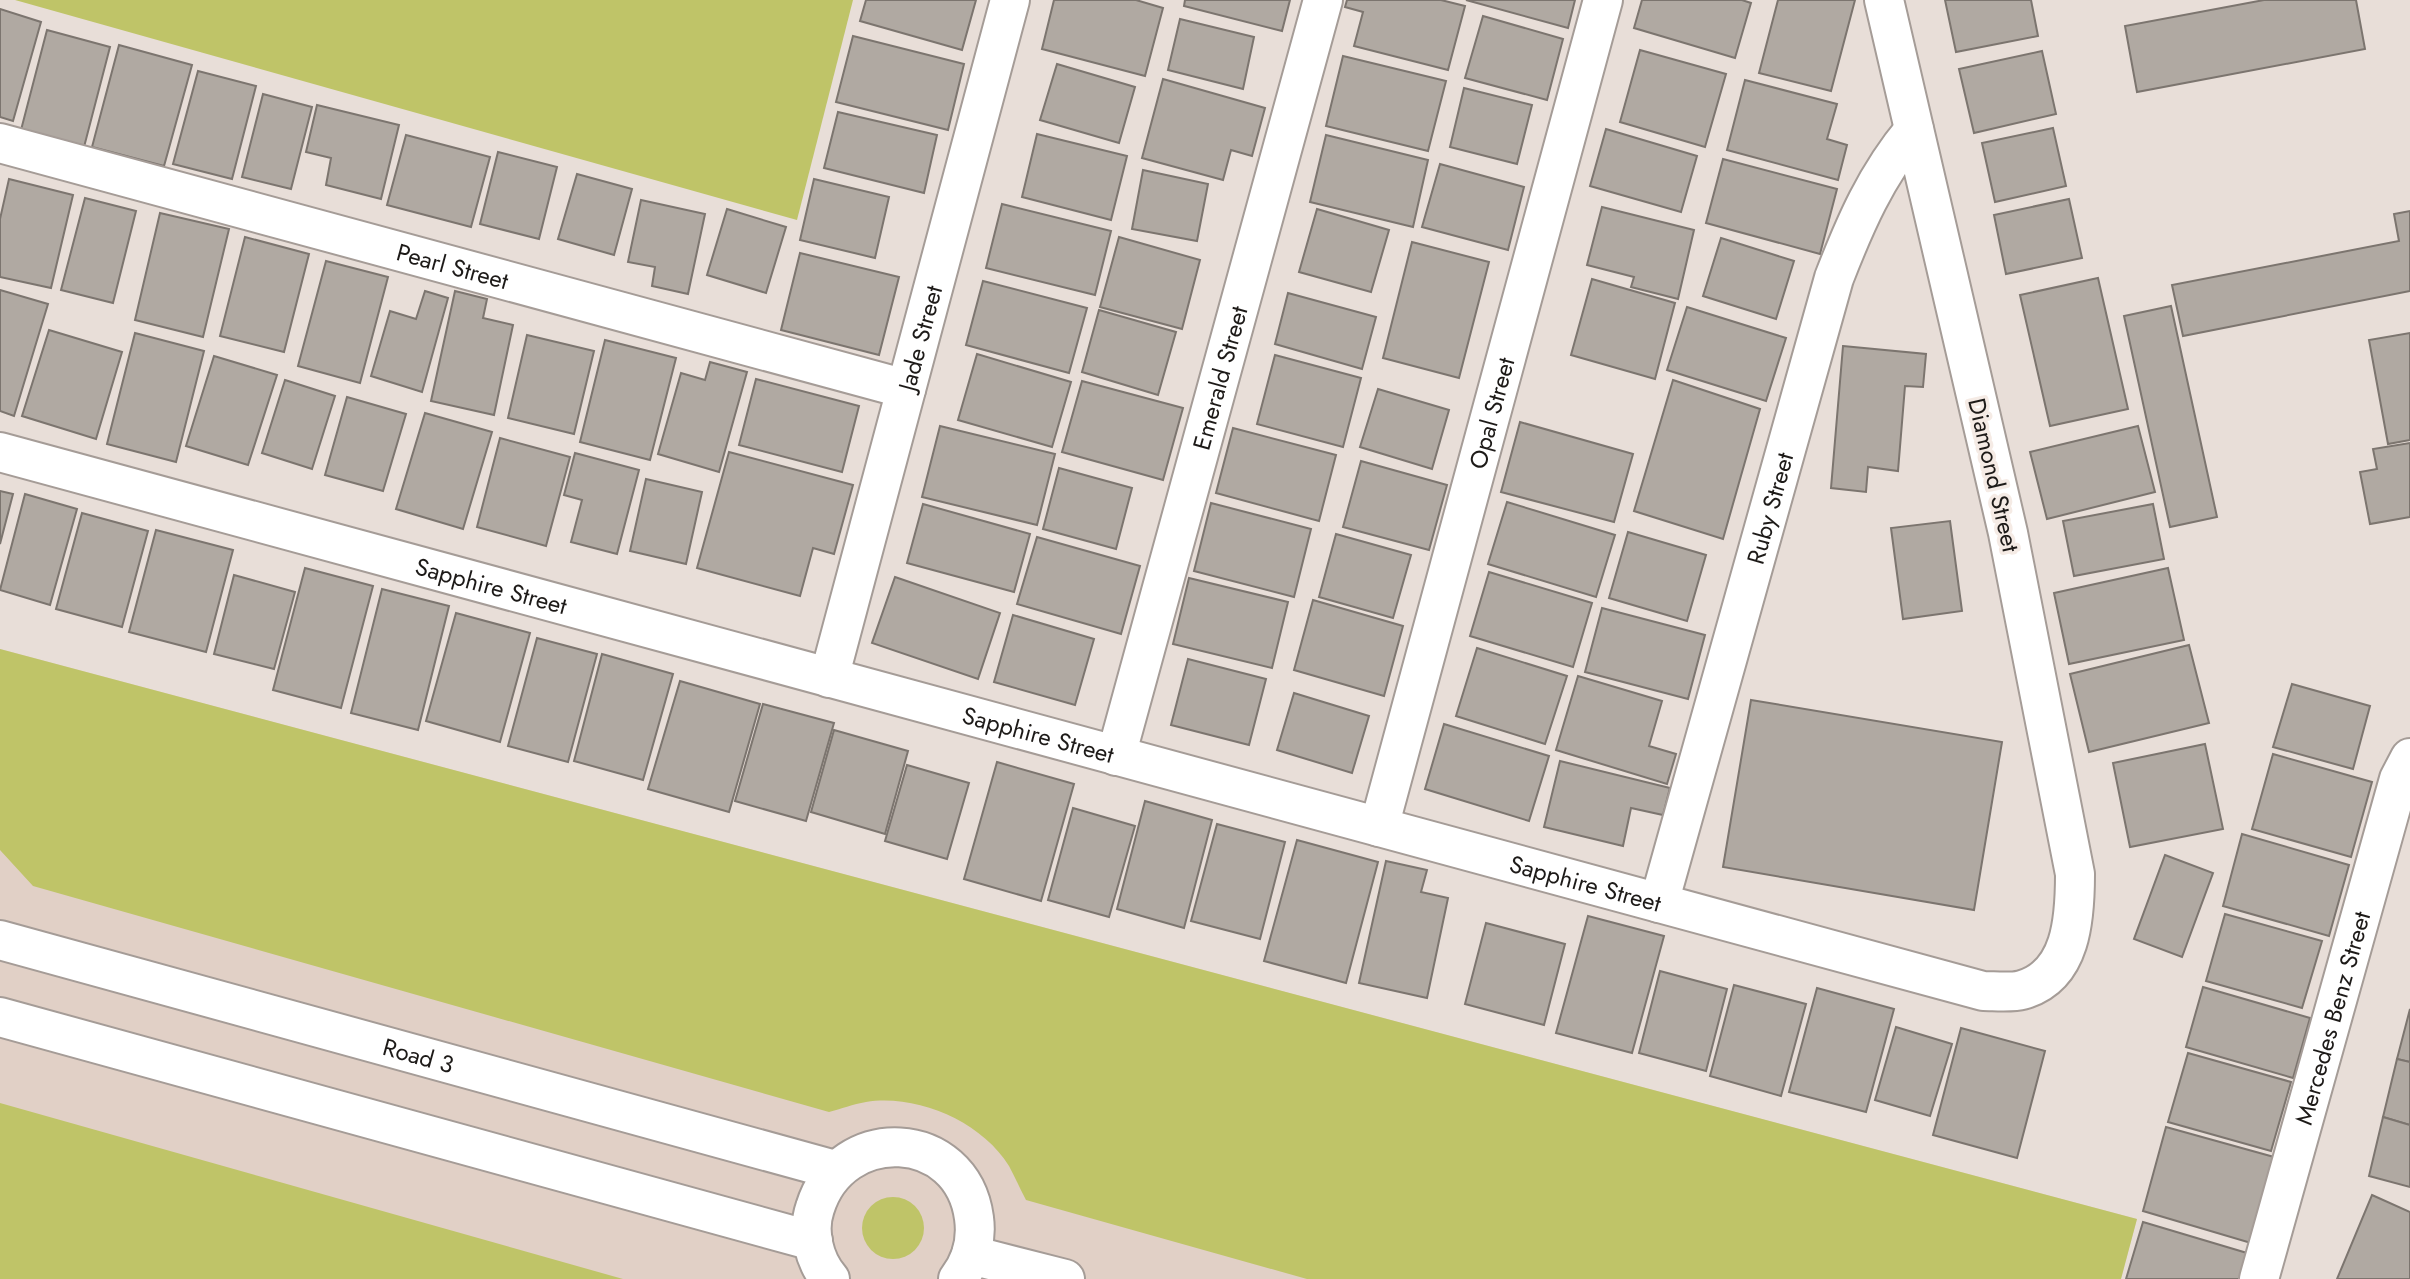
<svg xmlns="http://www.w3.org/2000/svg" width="2410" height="1279" font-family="Jost,sans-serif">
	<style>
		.built { fill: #e1d0c6 }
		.green { fill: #bfc468 }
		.building { fill: #b0a9a2; stroke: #7c756f; stroke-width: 2 }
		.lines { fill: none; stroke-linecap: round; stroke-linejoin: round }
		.street-casing { stroke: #a59c97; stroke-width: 42 }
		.street { stroke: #fff; stroke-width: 38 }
		.labels { text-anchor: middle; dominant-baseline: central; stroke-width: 7; stroke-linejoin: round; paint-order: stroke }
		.street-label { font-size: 24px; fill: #1d1a18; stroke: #f5ebe5 }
	</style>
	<rect width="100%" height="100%" fill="#e8ded8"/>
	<polygon class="built" points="0,649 2137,1219 2121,1279 0,1279"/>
	<g class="green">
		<polygon points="15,0 853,0 797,220"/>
		<path d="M0 649 2137 1219 2121 1279H1307L1026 1200C1020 1189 1015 1177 1009 1166 981 1121 917 1094 866 1102 853 1104 841 1109 829 1112L33 886 0 850Z"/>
		<polygon points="0,1103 623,1279 0,1279"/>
		<circle cx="893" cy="1228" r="31"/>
	</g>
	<g class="building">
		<polygon points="866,0 976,0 962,50 860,21"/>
		<polygon points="1054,0 1136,0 1163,8 1145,76 1042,49"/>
		<polygon points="1185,0 1290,0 1282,31 1184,6"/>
		<polygon points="1347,0 1441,0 1465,6 1448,70 1354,46 1363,12 1345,7"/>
		<polygon points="1466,0 1575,0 1568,28"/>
		<polygon points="1642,0 1742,0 1751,3 1735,58 1634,28"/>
		<polygon points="1778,0 1855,0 1831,91 1759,73"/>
		<polygon points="1945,0 2031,0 2038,36 1956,52"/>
		<polygon points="2264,0 2356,0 2365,49 2137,92 2125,26"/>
		<polygon points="0,9 41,22 13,121 0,117"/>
		<polygon points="1483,16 1563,39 1547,100 1465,78"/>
		<polygon points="1180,19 1254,37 1243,89 1168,70"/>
		<polygon points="47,30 110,47 84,147 21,130"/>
		<polygon points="853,36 964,64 948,130 836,102"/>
		<polygon points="119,45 192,65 164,166 92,147"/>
		<polygon points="1640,50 1726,74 1705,147 1620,122"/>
		<polygon points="2042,51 2056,114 1974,133 1959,69"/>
		<polygon points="1343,56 1446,81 1428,151 1326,126"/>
		<polygon points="1057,64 1135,87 1119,143 1040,120"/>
		<polygon points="198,71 256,86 232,179 173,164"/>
		<polygon points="1163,79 1265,108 1252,156 1231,150 1223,180 1142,158"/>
		<polygon points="1745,80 1837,104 1827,139 1847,145 1838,180 1727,150"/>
		<polygon points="1464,88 1532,105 1517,164 1450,147"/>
		<polygon points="263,94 312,107 291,189 242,177"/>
		<polygon points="317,105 399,125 381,199 326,185 331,158 306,152"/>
		<polygon points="838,112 937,135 924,193 824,168"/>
		<polygon points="2053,128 2066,186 1995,202 1982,143"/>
		<polygon points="1606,129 1697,156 1681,212 1590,186"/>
		<polygon points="1037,134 1127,156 1111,220 1022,197"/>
		<polygon points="406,135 490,157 471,227 387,205"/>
		<polygon points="1326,135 1428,160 1413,227 1310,202"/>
		<polygon points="498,152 557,167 539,239 480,224"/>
		<polygon points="1723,159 1837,189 1820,254 1706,223"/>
		<polygon points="1440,164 1524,187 1508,250 1422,227"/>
		<polygon points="1143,170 1208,184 1197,241 1132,229"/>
		<polygon points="577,174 632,189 614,255 558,239"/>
		<polygon points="9,179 73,195 51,288 0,277 0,219"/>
		<polygon points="814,179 889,197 875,258 800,240"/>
		<polygon points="85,198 136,211 113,303 61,290"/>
		<polygon points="2069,199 2082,258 2006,274 1994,215"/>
		<polygon points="641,200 705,214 688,294 652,286 655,267 628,262"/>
		<polygon points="1002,204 1111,231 1095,295 986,268"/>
		<polygon points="1602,207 1694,230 1678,299 1631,287 1634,277 1587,265"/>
		<polygon points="727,209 786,227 766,293 707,275"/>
		<polygon points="1317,209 1389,230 1371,292 1299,272"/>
		<polygon points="2410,211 2410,291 2183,336 2172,285 2399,241 2394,214"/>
		<polygon points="160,213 229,229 203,337 135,320"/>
		<polygon points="245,237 309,254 284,352 220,336"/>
		<polygon points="1119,237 1200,260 1182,329 1100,307"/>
		<polygon points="1721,238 1794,261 1776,319 1703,296"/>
		<polygon points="1412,242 1489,262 1459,378 1383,358"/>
		<polygon points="800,253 899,277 879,355 781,330"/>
		<polygon points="326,261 388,277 360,383 298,366"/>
		<polygon points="2098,278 2128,409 2050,426 2020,295"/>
		<polygon points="1592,279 1675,303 1655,379 1571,355"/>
		<polygon points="983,281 1087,308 1069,373 966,345"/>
		<polygon points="0,290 48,304 14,416 0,411"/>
		<polygon points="425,291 448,298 422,392 371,376 390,311 416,319"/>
		<polygon points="455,291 487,299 483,318 513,325 494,415 431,401"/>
		<polygon points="1288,293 1376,317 1362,369 1275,344"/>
		<polygon points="2171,306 2217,517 2170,527 2124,316"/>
		<polygon points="1687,307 1786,338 1766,401 1667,370"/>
		<polygon points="1099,310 1176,332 1158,395 1082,372"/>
		<polygon points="49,330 122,352 96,439 22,416"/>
		<polygon points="135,333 204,351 176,462 107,444"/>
		<polygon points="2410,333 2410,440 2388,444 2369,340"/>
		<polygon points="527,335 594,351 574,434 508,418"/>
		<polygon points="605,340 676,358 650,460 580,442"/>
		<polygon points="1843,346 1926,354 1923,387 1905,386 1898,471 1868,467 1866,492 1831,488"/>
		<polygon points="977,354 1071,382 1052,447 958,420"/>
		<polygon points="1275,355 1361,378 1343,447 1257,424"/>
		<polygon points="214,356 277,375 248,465 186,446"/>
		<polygon points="710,362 747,372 719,472 658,454 681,373 705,380"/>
		<polygon points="756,379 859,406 842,472 739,445"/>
		<polygon points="285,380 335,396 312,469 262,453"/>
		<polygon points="1673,380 1760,409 1723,539 1634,511"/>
		<polygon points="1082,381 1183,408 1163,480 1062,452"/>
		<polygon points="1378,389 1449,410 1432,469 1360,447"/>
		<polygon points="347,397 406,414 383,491 325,475"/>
		<polygon points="425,413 492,432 463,529 396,509"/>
		<polygon points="1520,422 1633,454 1614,522 1501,492"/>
		<polygon points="940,426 1055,454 1037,525 922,497"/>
		<polygon points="2138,426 2155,492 2047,519 2030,452"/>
		<polygon points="1233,428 1336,455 1319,521 1216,493"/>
		<polygon points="500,438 570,457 546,546 477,527"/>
		<polygon points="2410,443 2410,517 2370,524 2360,472 2377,469 2373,449"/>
		<polygon points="729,452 853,485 834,554 813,548 800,596 697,568"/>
		<polygon points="575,453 639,470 617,554 571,542 582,500 564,495"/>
		<polygon points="1361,461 1447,485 1429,550 1343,527"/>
		<polygon points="1059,468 1132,488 1116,549 1043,529"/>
		<polygon points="646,479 702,492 686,564 630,551"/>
		<polygon points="0,491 13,494 0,544"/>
		<polygon points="25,494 77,509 50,605 0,590"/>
		<polygon points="1507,502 1615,535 1596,597 1488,564"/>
		<polygon points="1211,503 1311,529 1294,597 1194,571"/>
		<polygon points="923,504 1030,534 1014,592 907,563"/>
		<polygon points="2153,504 2164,559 2074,576 2063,521"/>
		<polygon points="82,513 148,531 122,627 56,609"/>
		<polygon points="1950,521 1962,611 1903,619 1891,528"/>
		<polygon points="156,530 233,550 206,652 129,632"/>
		<polygon points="1628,532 1706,555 1687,621 1609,598"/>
		<polygon points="1336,534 1411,555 1393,618 1319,597"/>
		<polygon points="1037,537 1140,566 1121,634 1017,604"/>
		<polygon points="305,568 373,586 341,708 273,690"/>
		<polygon points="2168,568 2184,640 2069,664 2054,593"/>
		<polygon points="1489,572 1592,603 1573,667 1470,636"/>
		<polygon points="234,575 295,592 274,669 214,654"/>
		<polygon points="895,577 1000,613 978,679 872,643"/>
		<polygon points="1189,578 1288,602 1272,668 1173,644"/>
		<polygon points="382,589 449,606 418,730 351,713"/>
		<polygon points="1313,600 1403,626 1384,696 1294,670"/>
		<polygon points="1602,608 1705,635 1688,699 1585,672"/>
		<polygon points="456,613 530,633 500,742 426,721"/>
		<polygon points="1013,615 1094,639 1075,705 994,682"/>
		<polygon points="537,638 597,654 568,762 508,746"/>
		<polygon points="2189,645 2209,723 2089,752 2070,674"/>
		<polygon points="1477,648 1567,676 1545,744 1456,716"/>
		<polygon points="602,654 673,674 643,780 574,761"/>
		<polygon points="1188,659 1266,679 1249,745 1171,725"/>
		<polygon points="1578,676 1662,701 1649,746 1676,754 1667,784 1556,750"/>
		<polygon points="680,681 760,704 729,812 648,789"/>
		<polygon points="2292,684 2370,706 2353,769 2273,747"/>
		<polygon points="1294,693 1369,716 1352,773 1277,750"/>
		<polygon points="1751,700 2002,742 1974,910 1723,867"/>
		<polygon points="763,704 834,723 806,821 735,801"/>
		<polygon points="1444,724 1549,756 1529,821 1425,789"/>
		<polygon points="834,730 908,751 885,834 811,812"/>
		<polygon points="2205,744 2223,829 2130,847 2113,763"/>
		<polygon points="2273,754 2372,782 2351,857 2252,829"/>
		<polygon points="1560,761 1670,788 1663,815 1631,808 1623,846 1544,827"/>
		<polygon points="997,762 1074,784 1041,901 964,879"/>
		<polygon points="907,765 969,783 947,859 885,841"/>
		<polygon points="1145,801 1212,820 1184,928 1117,909"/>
		<polygon points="1073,808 1135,826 1109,917 1048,900"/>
		<polygon points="1217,824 1285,842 1260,939 1191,921"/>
		<polygon points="2242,834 2349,865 2329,936 2223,906"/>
		<polygon points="1297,840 1378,862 1346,983 1264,961"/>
		<polygon points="2165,855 2213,873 2182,957 2134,939"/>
		<polygon points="1386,861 1427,870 1421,892 1448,898 1427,998 1359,983"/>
		<polygon points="2225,914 2322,941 2302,1008 2206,981"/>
		<polygon points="1588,916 1664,936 1632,1053 1556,1033"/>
		<polygon points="1486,923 1565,944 1544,1025 1465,1004"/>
		<polygon points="1660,971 1727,989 1706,1071 1639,1053"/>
		<polygon points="1734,985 1806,1004 1781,1096 1710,1076"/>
		<polygon points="2203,987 2310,1018 2293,1078 2186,1047"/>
		<polygon points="1817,988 1894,1009 1866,1112 1789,1092"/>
		<polygon points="2410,1009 2410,1062 2397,1059"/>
		<polygon points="1896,1027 1952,1044 1930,1116 1875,1100"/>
		<polygon points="1961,1028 2045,1051 2017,1158 1933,1135"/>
		<polygon points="2188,1053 2291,1082 2271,1151 2168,1122"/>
		<polygon points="2397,1059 2410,1062 2410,1125 2383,1117"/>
		<polygon points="2383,1117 2410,1125 2410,1187 2369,1176"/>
		<polygon points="2166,1127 2274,1157 2251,1243 2143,1211"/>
		<polygon points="2372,1195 2410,1212 2410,1279 2337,1279"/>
		<polygon points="2143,1222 2247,1253 2240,1279 2126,1279"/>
	</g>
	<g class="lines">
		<g class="street-casing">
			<g id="street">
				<path id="s1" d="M0 143 906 389"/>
				<path id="s2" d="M0 452 1983 991C1994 991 2011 993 2022 990 2072 976 2075 918 2075 874L2008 533 1884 0"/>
				<path id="s3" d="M829 678 1010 0"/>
				<path id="s4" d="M1116 756 1323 0"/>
				<path id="s5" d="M1379 827 1603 0"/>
				<path id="s6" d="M1659 903 1834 278C1855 224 1876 175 1914 130"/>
				<path id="s7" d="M0 940 835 1170"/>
				<polyline points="0,1017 813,1241"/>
				<polyline points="971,1255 1065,1279"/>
				<path d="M830 1279C814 1261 807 1231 815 1208 841 1123 962 1128 974 1218 977 1240 971 1262 958 1279"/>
				<path id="s8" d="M2259 1279 2399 779 2410 758"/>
			</g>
		</g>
		<use href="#street" class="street"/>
	</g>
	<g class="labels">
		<g class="street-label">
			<text stroke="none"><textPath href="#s1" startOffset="469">Pearl Street</textPath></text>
			<text stroke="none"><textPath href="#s3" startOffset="352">Jade Street</textPath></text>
			<text stroke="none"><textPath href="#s4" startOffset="392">Emerald Street</textPath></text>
			<text stroke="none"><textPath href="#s5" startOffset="429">Opal Street</textPath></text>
			<text transform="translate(1994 475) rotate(77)">Diamond Street</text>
			<text stroke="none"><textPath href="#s6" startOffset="410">Ruby Street</textPath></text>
			<text stroke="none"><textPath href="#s2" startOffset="509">Sapphire Street</textPath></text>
			<text stroke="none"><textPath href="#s2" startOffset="1076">Sapphire Street</textPath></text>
			<text stroke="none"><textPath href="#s2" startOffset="1643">Sapphire Street</textPath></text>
			<text stroke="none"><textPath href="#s8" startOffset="271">Mercedes Benz Street</textPath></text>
			<text stroke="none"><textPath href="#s7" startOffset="434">Road 3</textPath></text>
		</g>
	</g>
</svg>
